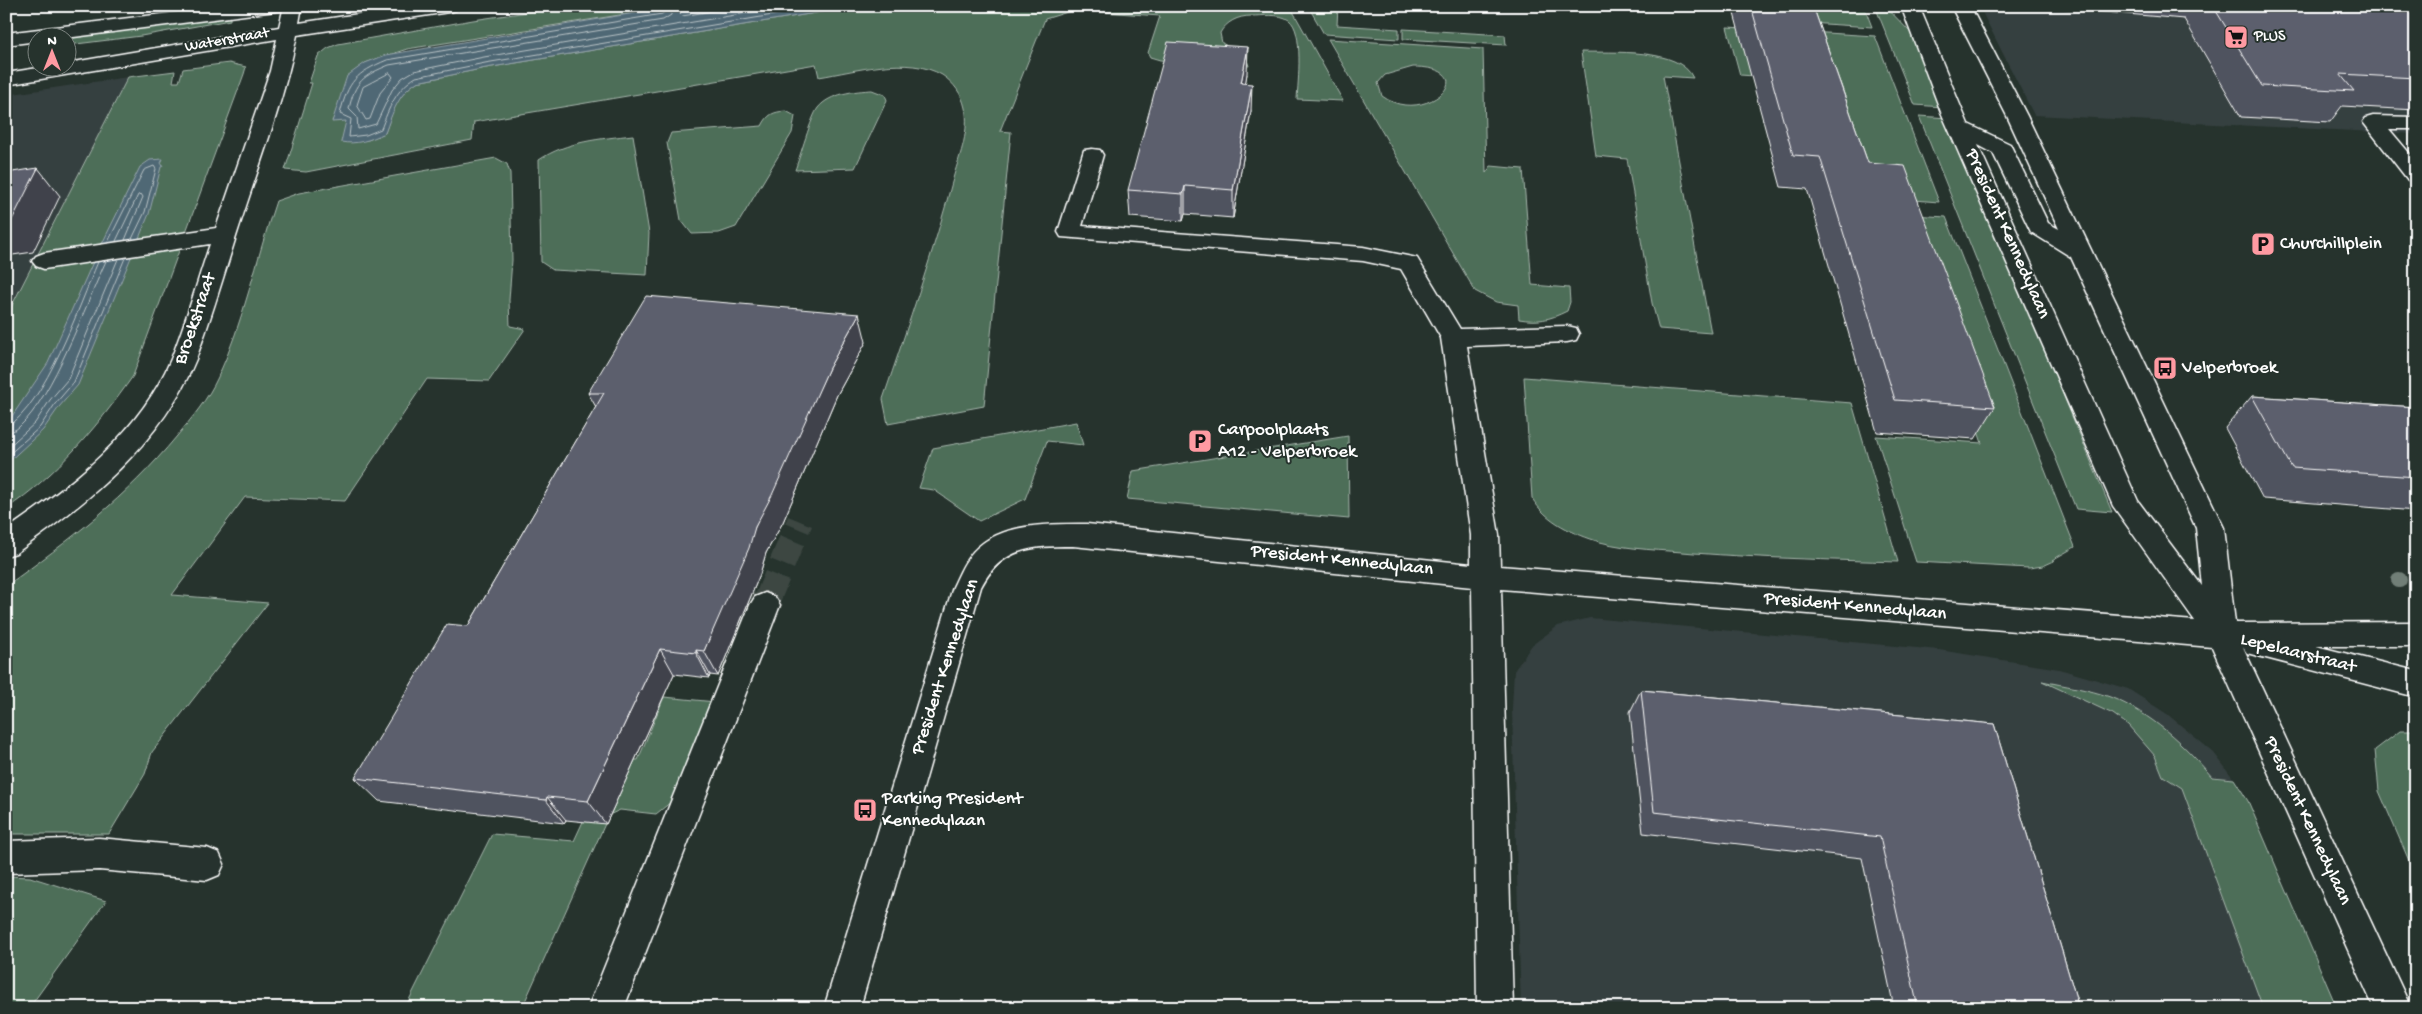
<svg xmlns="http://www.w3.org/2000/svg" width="2422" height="1014" font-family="'Gochi Hand',sans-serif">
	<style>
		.built { fill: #364040 }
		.green { fill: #4e6e59; stroke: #a6b6ac; fill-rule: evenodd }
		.water { fill: #4f6874; stroke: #95a4ac }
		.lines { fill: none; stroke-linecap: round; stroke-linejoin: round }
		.shore { stroke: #b9c3c7; stroke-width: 1 }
		.minor-tunnel-far1 { stroke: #3c4742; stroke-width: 26; stroke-dasharray: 26 13; stroke-linecap: butt }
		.minor-tunnel { stroke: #3c4742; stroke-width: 32; stroke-dasharray: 32 16; stroke-linecap: butt }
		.minor-casing { stroke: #fff; stroke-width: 3 }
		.minor { fill: #26332d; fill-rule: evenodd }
		.tree { fill: #717f77 }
		.wall { fill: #4f525e; stroke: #fff }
		.shaded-wall { fill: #40424c; stroke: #fff }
		.building { fill: #5c5f6d; stroke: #fff }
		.labels { text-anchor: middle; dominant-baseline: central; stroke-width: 4; stroke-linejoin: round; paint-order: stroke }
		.far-poi-label { font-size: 16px; fill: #fff; stroke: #26332d; text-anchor: start }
		.far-street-label { font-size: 16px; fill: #fff; stroke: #26332d }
		.street-label { font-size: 19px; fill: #fff; stroke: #26332d }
		.poi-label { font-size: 19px; fill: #fff; stroke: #26332d; text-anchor: start }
	</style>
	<rect width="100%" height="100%" fill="#26332d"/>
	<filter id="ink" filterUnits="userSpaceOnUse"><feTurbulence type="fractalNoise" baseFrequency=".02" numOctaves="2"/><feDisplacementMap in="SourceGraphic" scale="10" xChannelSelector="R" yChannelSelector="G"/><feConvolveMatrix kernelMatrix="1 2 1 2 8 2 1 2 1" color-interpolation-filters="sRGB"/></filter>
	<g filter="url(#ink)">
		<g class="built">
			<polygon points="1979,6 2416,6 2416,134 2034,115"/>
			<polygon points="128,77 12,305 6,317 6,95"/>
			<polygon points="1590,618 1939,650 2059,669 2128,689 2167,714 2214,753 2243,791 2337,1008 1521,1008 1512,709 1514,671 1532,645 1558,626"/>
		</g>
		<g class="green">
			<path d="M568 6H676L407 49 365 63 332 121 347 120 344 142 368 140 385 133C392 112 398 94 417 82L486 68 857 6H1290L1343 101 1297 99C1298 82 1304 31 1289 20 1279 13 1263 16 1251 16 1238 16 1226 22 1220 33L1222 43 1246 57 1249 66 1160 60 1150 57 1148 53 1160 16 1074 10 1045 19 1000 131 1011 132 984 406 888 424 883 399C908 325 934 251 954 175 960 155 970 129 965 108 962 94 954 83 942 75 908 55 856 71 819 77L816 64 474 122 472 140 306 172 285 170 312 83H309L318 56 328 48 338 44 473 20Z"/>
			<polygon points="1308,6 1338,6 1337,25 1399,29 1399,39 1324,34"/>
			<polygon points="1803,6 1864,6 1872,27 1809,23"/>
			<polygon points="1875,6 1885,6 1913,35 1943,107 1915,105"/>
			<polygon points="230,17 230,20 141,36 68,45 68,38"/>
			<polygon points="1727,27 1875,36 1939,202 1865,196 1846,100 1840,82 1740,75"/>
			<polygon points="1403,29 1505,35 1506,45 1403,39"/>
			<path d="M1328 39 1483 49 1486 173 1491 166 1523 169 1532 285 1569 288 1570 302 1567 311C1549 320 1538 322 1519 319L1518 305 1496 302 1475 291ZM1413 67C1488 67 1425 128 1382 96L1378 83 1385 75Z"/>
			<path d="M1581 52C1612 53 1679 47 1693 78L1663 76 1711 333 1659 329 1652 303 1627 159 1596 156Z"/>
			<path d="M229 63 246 67 244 74 133 376C98 426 57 475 6 509V317L128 77 175 71 173 82H179L183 69Z"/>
			<path d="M872 90 885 95 887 100 855 168 795 170C800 157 811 117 818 108 830 93 855 91 872 90Z"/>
			<path d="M786 111 795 116 792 133 736 227 719 233 692 234 681 220 667 143 671 133 762 126C768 114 773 112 786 111Z"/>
			<polygon points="1919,116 1948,118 2112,512 2076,509"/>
			<path d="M633 135 649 233 647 275 553 270 541 262 539 160C567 141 600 139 633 135Z"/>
			<path d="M496 158 507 164 510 173 512 260 509 300 510 326 525 329 489 381 427 379 345 501 245 497 172 595 268 603 152 752 145 774 109 834H6V586C70 540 126 498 177 436 192 418 208 399 218 377 244 321 256 259 276 201L299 193Z"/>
			<polygon points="1913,215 1946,217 2075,547 2052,560 2054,561 2043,566 2029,568 1916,562 1876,436 1982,443 1913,243"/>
			<path d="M1524 377 1852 403 1898 562C1830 560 1762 558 1694 553 1663 550 1630 550 1600 542 1574 534 1546 522 1532 498Z"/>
			<polygon points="1076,422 1083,445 1047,441 1025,499 979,521 934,490 919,488 933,448"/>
			<polygon points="1348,436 1349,519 1127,499 1133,471"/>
			<path d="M2042 681C2065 686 2088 689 2110 697 2151 713 2184 744 2212 777L2234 779 2248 801 2337 1008H2263L2182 788 2163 776 2155 756 2128 725 2113 714Z"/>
			<polygon points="664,697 726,703 691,786 656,814 620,810 609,815 522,1008 405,1008 492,834 574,841 612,759 638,760"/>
			<polygon points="2400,731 2416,731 2416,877 2379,791 2375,750"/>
			<polygon points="6,876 30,877 106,901 29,1008 6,1008"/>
		</g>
		<g class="water">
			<path d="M676 6H857L486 68 417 82C398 94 393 112 385 133 371 140 356 145 341 142L346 121 332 122 347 76 365 63 386 55Z"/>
			<polygon points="163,159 161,163 163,166 161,167 149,214 78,385 59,407 43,430 6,464 6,425 48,363 93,262 140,167 150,160"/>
		</g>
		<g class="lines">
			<g class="shore">
				<path d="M667 6 666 11 662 14 387 60C356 73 348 81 340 114L351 119 349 137 366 135 381 129C389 108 396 89 416 77L485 63 827 6"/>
				<path d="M673 6 671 15 663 20 389 65C363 76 355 81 349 109L357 117 358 129 376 124 392 90 402 78 414 71 484 57 789 6"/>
				<polyline points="681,6 680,14 682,16 743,6"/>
				<polygon points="390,73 393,77 380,93 370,119 366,120 357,105 363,87"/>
				<polyline points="116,241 138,195 141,194 143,197 125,240"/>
				<polyline points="108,242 144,170 154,166 156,169 145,212 132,239"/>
				<path d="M6 428C46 404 79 306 98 262"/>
				<path d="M6 434C10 432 16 430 19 427 53 397 86 304 106 261"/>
				<polyline points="6,449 35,423 50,400 68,379 118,259"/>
				<polyline points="6,457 40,427 55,404 74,382 125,258"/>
			</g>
			<polyline class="minor-tunnel-far1" points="767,600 800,521"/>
			<polyline class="minor-tunnel" points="765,605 768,598"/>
			<g class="minor-casing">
				<g id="minor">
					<path d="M228 6H302L299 23 411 6H458L456 10 449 12 297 35C285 96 263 154 244 212 228 260 214 311 196 359 162 443 88 502 16 553L6 556V530C70 486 140 433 171 359 186 322 197 282 210 244L44 269 36 266 32 261 36 256 44 253 216 228 270 71 277 39 6 85V73L38 68H68V63L279 27 283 10 66 38H38V41L6 45V33Z"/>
					<path d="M1901 6H1919L1968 124 2010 144 2048 223 2059 229 2007 116 1951 6H1970L2027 116 2224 528 2235 623 2416 622V646H2316L2416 671V697L2258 656 2247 653 2243 647 2411 1008H2374L2212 647 1501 589 1513 1008H1477L1472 587 1073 546C1032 546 1002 547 981 587L860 1008H824L953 587C958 577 962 566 969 557 994 522 1049 524 1087 524L1471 564V535L1441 338 1401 269 1363 261 1061 237 1058 232 1084 150 1092 149 1100 150 1103 155 1082 226 1363 247 1417 258 1460 329 1567 326 1576 328 1579 334 1576 340 1567 342 1467 346 1499 535 1500 566 2195 621 2113 506 1941 112ZM1978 145 1993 153 2031 232 2071 257 2196 528 2202 586 2138 501Z"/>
					<polygon points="2373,116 2416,117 2416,129 2389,129 2416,161 2416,182 2408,180 2363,122 2366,118"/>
					<polygon points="765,593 775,597 780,605 624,1008 588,1008 750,605 755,597"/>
					<polygon points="99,838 207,848 219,853 224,864 219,875 207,880 99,870 6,873 6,841"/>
				</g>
			</g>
			<use href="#minor" class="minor"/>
		</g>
		<circle class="tree" cx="2399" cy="580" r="8"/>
		<g class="wall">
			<polygon points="1732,6 1813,6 1868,163 1995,407 1975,439 1877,432 1807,189 1781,187"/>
			<polygon points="2035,6 2416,6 2416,110 2342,106 2330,122 2241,117 2184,19"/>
			<polygon points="1247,74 1245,84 1251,111 1233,218 1185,214 1183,221 1130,217 1128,190"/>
			<polygon points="866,342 837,395 783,522 766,553 760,574 718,676 710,675 709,678 674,674 606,824 566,820 564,823 379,801 355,778 468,626 596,407 588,393"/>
			<polygon points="2252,396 2416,407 2416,511 2263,499 2225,428"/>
			<polygon points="1641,690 1994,724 2079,1008 1894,1008 1862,858 1643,833 1630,712"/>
		</g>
		<g class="shaded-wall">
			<polygon points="1248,47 1247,74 1241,110 1241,83"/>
			<polygon points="1252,84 1251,111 1233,218 1233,190"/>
			<polygon points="38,168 60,196 33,252 6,256 6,225"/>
			<polygon points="1185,186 1185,214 1183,221 1183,194"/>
			<polygon points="859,314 866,342 837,395 783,522 766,553 760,574 718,676 704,651 755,527 829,368"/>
			<polygon points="660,649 674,674 606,824 588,801"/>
			<polygon points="696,650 710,675 709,678 696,653"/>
			<polygon points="547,797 566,820 564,823 546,800"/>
		</g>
		<g class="building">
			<polygon points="1751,6 1813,6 1868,163 1905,166 1995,407 1895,400 1820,157 1793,155"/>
			<polygon points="2213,6 2416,6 2416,78 2340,74 2354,91 2262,86"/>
			<polygon points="1168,42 1248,47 1241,83 1252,84 1233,190 1185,186 1183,194 1128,190"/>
			<polygon points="38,168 10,224 6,225 6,173"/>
			<polygon points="646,296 859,314 829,368 772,495 755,527 749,548 704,651 696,650 696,653 660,649 588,801 547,797 546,800 355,778 447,624 468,626 604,393 588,393"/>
			<polygon points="2252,396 2416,407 2416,477 2292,468"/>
			<polygon points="1641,690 1994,724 2079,1008 1918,1008 1880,837 1654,812"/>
		</g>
	</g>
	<defs>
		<g id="supermarket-square" transform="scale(1.25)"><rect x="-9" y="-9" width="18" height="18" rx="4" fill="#ff9aa2" stroke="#26332d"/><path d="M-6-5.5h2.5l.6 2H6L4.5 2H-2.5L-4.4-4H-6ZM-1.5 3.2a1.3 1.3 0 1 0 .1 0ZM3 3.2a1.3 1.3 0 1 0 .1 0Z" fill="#111"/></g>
		<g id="parking-square" transform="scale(1.25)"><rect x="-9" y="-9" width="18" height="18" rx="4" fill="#ff9aa2" stroke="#26332d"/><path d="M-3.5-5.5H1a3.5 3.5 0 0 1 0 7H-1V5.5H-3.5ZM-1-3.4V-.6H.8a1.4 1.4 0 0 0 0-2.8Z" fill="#111"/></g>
		<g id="bus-square" transform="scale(1.25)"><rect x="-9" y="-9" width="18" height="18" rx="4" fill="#ff9aa2" stroke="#26332d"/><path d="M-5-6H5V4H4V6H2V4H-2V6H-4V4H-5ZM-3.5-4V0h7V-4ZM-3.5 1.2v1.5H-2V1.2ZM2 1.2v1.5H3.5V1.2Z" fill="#111"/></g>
	</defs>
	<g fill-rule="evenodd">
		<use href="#supermarket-square" x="2236" y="37"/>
		<use href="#parking-square" x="2263" y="244"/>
		<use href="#bus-square" x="2165" y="368"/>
		<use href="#parking-square" x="1200" y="441"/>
		<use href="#bus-square" x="865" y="810"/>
	</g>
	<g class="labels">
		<g class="far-poi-label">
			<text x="2254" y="37">PLUS</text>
		</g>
		<g class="far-street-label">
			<text transform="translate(227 41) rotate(-10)">Waterstraat</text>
		</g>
		<g class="street-label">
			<text transform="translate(2007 234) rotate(66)">President Kennedylaan</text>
			<text transform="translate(196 319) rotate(-71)">Broekstraat</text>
			<text transform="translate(1342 561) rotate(6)">President Kennedylaan</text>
			<text transform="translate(1855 607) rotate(5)">President Kennedylaan</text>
			<text transform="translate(2298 654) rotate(14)">Lepelaarstraat</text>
			<text transform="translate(946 667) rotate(-72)">President Kennedylaan</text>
			<text transform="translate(2307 821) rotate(65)">President Kennedylaan</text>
		</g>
		<g class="poi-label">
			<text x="2280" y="244">Churchillplein</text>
			<text x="2182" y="368">Velperbroek</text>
			<text x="1218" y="430">Carpoolplaats<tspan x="1218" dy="22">A12 - Velperbroek</tspan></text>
			<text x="882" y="799">Parking President<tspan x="882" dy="22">Kennedylaan</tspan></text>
		</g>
	</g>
	<rect width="2422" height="1014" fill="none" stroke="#26332d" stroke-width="25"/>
	<rect x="12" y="12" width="2397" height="989" fill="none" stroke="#fff" stroke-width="2" filter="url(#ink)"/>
	<g transform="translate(52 52)"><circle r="24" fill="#26332d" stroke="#7d8581"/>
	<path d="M0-4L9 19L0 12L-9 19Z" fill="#ff9aa2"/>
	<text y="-8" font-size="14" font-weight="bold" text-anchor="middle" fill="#ffffff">N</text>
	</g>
</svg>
